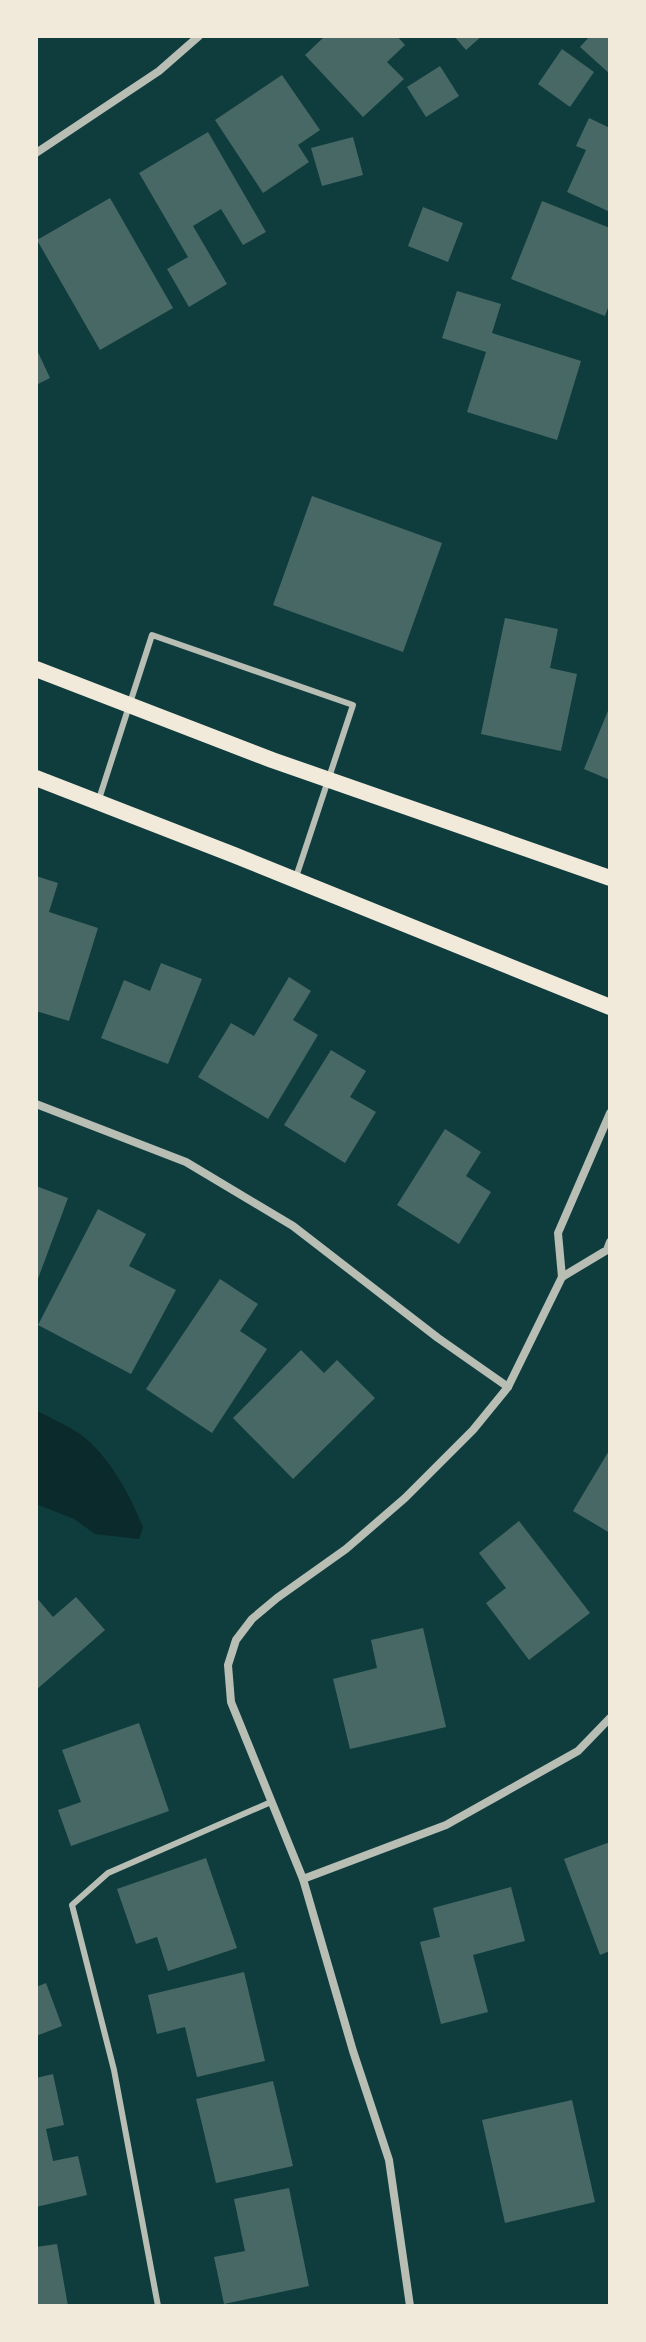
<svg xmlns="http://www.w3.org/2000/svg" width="646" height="2342" font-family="Inter,sans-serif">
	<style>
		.water { fill: #0a2a2b }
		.building { fill: #486865 }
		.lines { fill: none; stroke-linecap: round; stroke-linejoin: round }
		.service { stroke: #b8beb3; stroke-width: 6 }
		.minor { stroke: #b8beb3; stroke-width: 8 }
		.secondary { stroke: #f1e9da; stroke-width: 16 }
	</style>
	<rect width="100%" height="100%" fill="#0f3d3e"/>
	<path class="water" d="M36 1410C50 1418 67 1425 80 1434 109 1455 130 1495 143 1527L139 1539 95 1534 74 1519 36 1504Z"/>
	<g class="building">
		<polygon points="325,36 397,36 405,45 387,62 404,79 363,117 305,55"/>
		<polygon points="454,36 482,36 466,50"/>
		<polygon points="590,36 610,36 610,74 580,47"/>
		<polygon points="562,49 594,72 570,107 538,84"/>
		<polygon points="440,66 459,96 426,117 407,87"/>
		<polygon points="282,75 320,130 298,145 309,162 263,193 215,120"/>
		<polygon points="589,118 610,128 610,212 567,192 586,150 576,146"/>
		<polygon points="208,132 266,232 243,245 221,209 193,226 227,284 189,307 167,269 188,257 139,173"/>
		<polygon points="353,137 363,175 322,186 311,148"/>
		<polygon points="110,198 173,308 100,350 37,240"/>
		<polygon points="542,201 610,228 610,302 605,316 511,279"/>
		<polygon points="423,207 463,223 448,262 408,246"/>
		<polygon points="457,291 501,304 492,333 581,361 557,440 467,412 486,352 442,338"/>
		<polygon points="36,348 50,378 36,385"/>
		<polygon points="312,496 442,543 403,652 273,605"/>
		<polygon points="505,618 558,629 550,668 577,674 561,751 481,734"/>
		<polygon points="610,706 610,780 584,769"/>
		<polygon points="36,876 58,883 49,912 98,928 69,1021 36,1011"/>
		<polygon points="161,963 202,979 168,1064 101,1038 124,980 150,991"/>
		<polygon points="289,977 311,991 293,1020 318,1035 268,1119 198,1077 231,1023 254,1036"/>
		<polygon points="331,1050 366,1071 350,1097 376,1112 345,1163 284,1125"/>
		<polygon points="445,1129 481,1152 466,1176 491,1192 459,1244 397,1205"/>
		<polygon points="36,1186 68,1198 36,1284"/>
		<polygon points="98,1209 146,1234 129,1266 176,1290 131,1374 38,1325"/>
		<polygon points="220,1279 258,1304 240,1331 267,1349 212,1433 146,1389"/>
		<polygon points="301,1350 324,1373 337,1360 375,1398 293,1479 233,1418"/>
		<polygon points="610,1449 610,1533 573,1511"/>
		<polygon points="519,1521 590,1613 529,1660 486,1603 506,1588 479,1553"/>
		<polygon points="36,1597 53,1617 76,1597 105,1630 36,1690"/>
		<polygon points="423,1628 446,1727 350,1749 333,1679 377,1668 371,1640"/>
		<polygon points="139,1723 169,1811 71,1846 58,1810 81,1802 62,1750"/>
		<polygon points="610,1842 610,1951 600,1955 564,1859"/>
		<polygon points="206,1858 237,1948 168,1971 157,1937 136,1944 117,1889"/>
		<polygon points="511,1887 525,1941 473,1955 488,2012 441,2024 420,1942 440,1937 433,1908"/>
		<polygon points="244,1972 265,2061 197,2077 185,2027 157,2034 148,1995"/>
		<polygon points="46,1983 62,2026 36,2036 36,1987"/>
		<polygon points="53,2074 64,2125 46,2129 53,2161 78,2156 87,2195 36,2207 36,2078"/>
		<polygon points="273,2081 293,2166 216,2183 196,2099"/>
		<polygon points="572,2100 595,2202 505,2223 482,2120"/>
		<polygon points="289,2188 309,2286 224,2304 214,2257 245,2251 234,2199"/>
		<polygon points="57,2244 68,2306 36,2306 36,2247"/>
	</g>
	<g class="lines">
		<g class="service">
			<polyline points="99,799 152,635 353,705 295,880"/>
			<polyline points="158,2306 114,2070 72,1905 108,1873 271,1802"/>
		</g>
		<g class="minor">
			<polyline points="36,153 159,71 199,36"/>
			<polyline points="36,1104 186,1162 293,1226 438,1338 508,1387"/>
			<polyline points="562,1277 558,1233 610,1113"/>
			<polyline points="303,1879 446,1825 578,1751 610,1718"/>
			<polyline points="410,2306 389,2160 353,2051 303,1879 231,1702 228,1665 236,1640 252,1619 277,1598 346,1549 405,1498 473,1430 508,1387 562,1277 607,1250 610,1242"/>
		</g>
		<g class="secondary">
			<polyline points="36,669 272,760 610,878"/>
			<polyline points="36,778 234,855 610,1007"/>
		</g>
	</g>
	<rect width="646" height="2342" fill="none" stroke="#f1e9da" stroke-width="76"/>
</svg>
